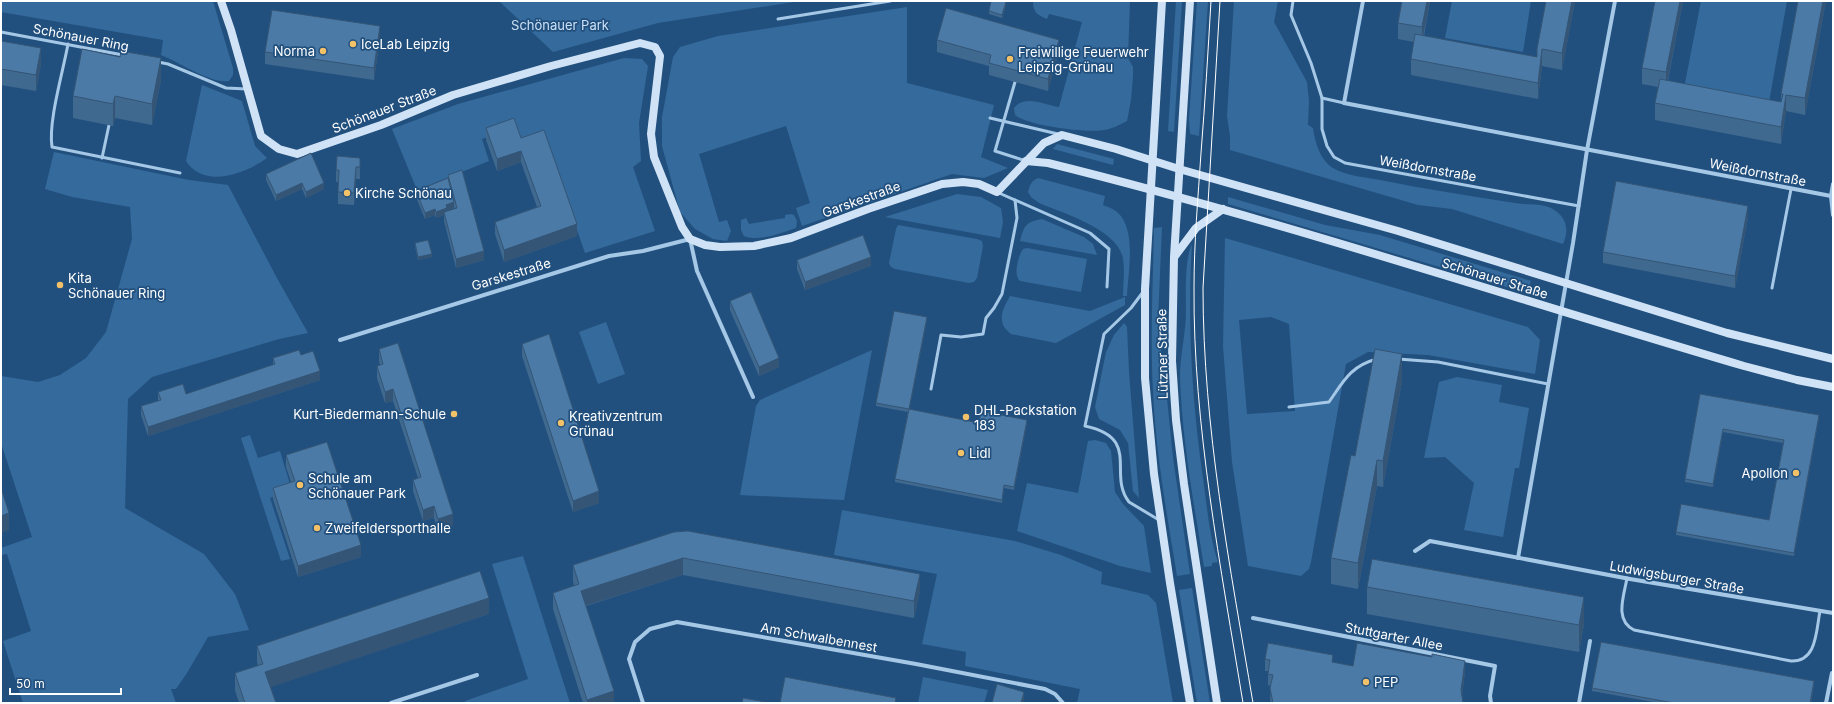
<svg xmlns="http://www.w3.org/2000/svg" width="1834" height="704" font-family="Inter,sans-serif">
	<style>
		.green { fill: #356a9c; fill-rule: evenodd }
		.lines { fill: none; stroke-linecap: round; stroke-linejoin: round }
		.lane { stroke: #a6c8e7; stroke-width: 3 }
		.street { stroke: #a6c8e7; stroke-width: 4 }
		.secondary { stroke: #d0e3f6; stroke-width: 8 }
		.tram { stroke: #fff; stroke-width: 1 }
		.wall { fill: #406990; fill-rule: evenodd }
		.shaded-wall { fill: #345575 }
		.building { fill: #4b7aa7; stroke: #345575 }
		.poi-dot { fill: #f3c168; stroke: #22507e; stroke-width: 1.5 }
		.labels { text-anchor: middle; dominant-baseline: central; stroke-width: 3.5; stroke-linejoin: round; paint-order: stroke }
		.park-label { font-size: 13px; fill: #cae0f5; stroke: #22507e }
		.street-label { font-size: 13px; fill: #fff; stroke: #22507e }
		.poi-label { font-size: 13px; fill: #fff; stroke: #22507e; text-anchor: start }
	</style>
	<rect width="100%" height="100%" fill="#22507e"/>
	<g class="green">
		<path d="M1 1H213L233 68V75L229 81C211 84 179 62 161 55L163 40 1 12Z"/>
		<polygon points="499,1 800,1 658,23 553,52"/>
		<path d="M1033 1H1130L1128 58 1133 67V76L1131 100 1127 121C1119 125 1112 129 1104 130 1086 133 1029 126 1015 115L1014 108C1025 94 1044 105 1059 107L1082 22 1049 14 1047 19C1037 15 1033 12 1033 1Z"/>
		<polygon points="1176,1 1182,1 1174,132 1168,131"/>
		<polygon points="1197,1 1208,1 1199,136 1190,134 1189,120"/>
		<path d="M1234 1H1278L1274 22 1307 82 1309 101 1308 125 1313 128C1315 142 1320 160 1333 168 1346 176 1365 177 1380 180 1425 189 1470 196 1515 203 1527 205 1540 203 1551 208 1566 216 1570 229 1563 244L1452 209 1418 205 1230 150V136L1227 116Z"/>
		<polygon points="1452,1 1531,1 1523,52 1445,38"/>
		<polygon points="1701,1 1787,1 1769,102 1684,88"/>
		<polygon points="907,7 907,83 994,105 981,157 1008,168 984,178 952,174 802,226 796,208 810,203 786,126 699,154 719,222 727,220 731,231 727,241 713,239 695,229 680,212 662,146 662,117 673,57 680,47 718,36"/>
		<polygon points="624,58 642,59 648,66 639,123 641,161 633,167 655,231 585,253 545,139 522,146 514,128 482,139 489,161 417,190 392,129 458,104"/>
		<path d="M202 85 242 101 255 146 267 158C245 174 204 189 186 161Z"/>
		<polygon points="1057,144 1114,159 1113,165 1053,149"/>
		<polygon points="54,152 189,180 228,185 278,280 308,333 279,339 152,377 128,399 125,508 204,554 235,594 249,630 208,637 187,673 176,689 171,689 176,703 23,703 3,641 31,631 7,554 1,555 1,548 32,537 1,443 1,376 38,382 60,375 86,358 106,332 132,239 130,207 72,197 45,189"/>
		<path d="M1038 178 1105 196 1103 205C1108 207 1114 209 1117 212 1137 229 1128 272 1127 296H1123C1123 284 1125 271 1123 259 1119 230 1063 213 1039 203L1031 197 1028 192C1030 185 1031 181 1038 178Z"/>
		<polygon points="957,194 981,197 1001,208 1003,222 1000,238 885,217"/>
		<polygon points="1228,197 1325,225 1380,235 1531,281 1527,293 1228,204"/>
		<path d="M791 214 794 215 797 221 796 228C781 233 759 242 744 236L741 230V220L746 218 749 224 785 218V215Z"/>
		<path d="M1042 219 1084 237 1093 244 1097 255 1020 241C1024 225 1026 222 1042 219Z"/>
		<polygon points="898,225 977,239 982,241 983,246 977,278 974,282 969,283 895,269 891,267 889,263 896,229"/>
		<path d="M1162 227 1158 320 1160 344 1164 369 1173 458 1190 574 1177 576C1167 515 1156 454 1153 392 1150 337 1153 282 1154 228Z"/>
		<path d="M1225 238 1528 327 1540 340 1535 374 1428 355 1368 352 1346 364 1311 562 1309 569 1301 576 1248 566 1232 462 1223 346ZM1271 317 1289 324 1295 411 1247 414 1239 320Z"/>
		<path d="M1192 244C1187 322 1192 401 1203 478 1207 506 1209 535 1218 562L1212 563V566L1204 567C1194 504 1182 440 1180 377 1180 357 1185 336 1186 316 1186 298 1184 260 1192 244Z"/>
		<path d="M1027 248 1087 259 1081 292 1020 281C1013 276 1018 256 1023 249Z"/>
		<path d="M1010 296 1090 311 1125 297V305L1056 343 1011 334C996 323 1002 310 1010 296Z"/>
		<polygon points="606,322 625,374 598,384 579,332"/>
		<polygon points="1124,323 1127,327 1129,372 1139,498 1133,491 1128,443 1120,430 1099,419 1095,407 1106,352 1114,335"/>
		<polygon points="872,350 844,500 740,495 756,406 760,400"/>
		<polygon points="1457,377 1502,385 1499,402 1529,408 1519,468 1515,468 1503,537 1464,530 1474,483 1445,457 1424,458 1439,382"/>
		<polygon points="250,435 258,458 280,451 292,491 270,498 290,559 281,561 241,438"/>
		<polygon points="1095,440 1106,443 1111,451 1115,492 1123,504 1144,526 1151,573 1120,566 1017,531 1027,483 1078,493 1088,441"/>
		<polygon points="842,510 1015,541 1061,555 1102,572 1101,584 1148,595 1156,603 1173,703 1077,703 1080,689 965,666 966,652 922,644 937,574 834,555"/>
		<polygon points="523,556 570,703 465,703 465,701 528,679 492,564"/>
		<polygon points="1192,588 1210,703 1197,703 1179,590"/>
		<polygon points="923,677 988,690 984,703 918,703"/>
	</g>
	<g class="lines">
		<g class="lane">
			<polyline points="1293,1 1291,15 1311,63 1322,98 1322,129 1327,146 1334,157 1345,163 1579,206"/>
			<polyline points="778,19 890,1"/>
			<polyline points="1,32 123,55"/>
			<path d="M68 44C63 72 48 122 52 147L180 173"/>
			<polyline points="158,62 168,64 226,88 247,89"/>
			<polyline points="1015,82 995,151 1026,161"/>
			<polyline points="1322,98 1344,103"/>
			<polyline points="990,118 1058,134"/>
			<polyline points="102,158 109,125"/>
			<polyline points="999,193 1090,233 1109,249 1107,287"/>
			<polyline points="1772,288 1791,189"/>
			<path d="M1143 292 1131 308 1104 334 1085 426C1142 438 1107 474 1129 502L1159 520"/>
			<polyline points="1398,359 1438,362 1548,384"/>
			<polyline points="931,389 941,335 961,337 983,334 986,318 994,308 1002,294 1017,218 1015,200"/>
			<path d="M1289 407 1329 402C1343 382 1350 366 1377 359"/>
			<path d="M1627 578C1624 596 1614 620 1634 630L1791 661C1817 662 1816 631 1820 611"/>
		</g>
		<g class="street">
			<polyline points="1363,1 1344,103 1831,196"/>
			<polyline points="1833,184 1831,196 1833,215"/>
			<polyline points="340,340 609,256 643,251 690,239 697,271 753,397"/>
			<polyline points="1415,551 1430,541 1630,579 1833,613"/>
			<polyline points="1518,558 1573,243 1587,150 1615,1"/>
			<polyline points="1253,618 1495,666 1490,696 1491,703"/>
			<polyline points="391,703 477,675"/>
			<polyline points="643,703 629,659 635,642 650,629 677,622 916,664 1045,689 1055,694 1063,703"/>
			<polyline points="1579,703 1590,641"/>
			<polyline points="1826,703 1832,673"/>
		</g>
		<g class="secondary">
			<polyline points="221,1 231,30 261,136 279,149 297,154 381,125 453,95 551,66 640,43 655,47 660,56 651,134 654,157 682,227 690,239 705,245 720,247 754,246 791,238 868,209 942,184 963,182 979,184 997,192 1044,143 1062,135 1116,149 1179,169 1398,231 1727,333 1833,359"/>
			<polyline points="1162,1 1145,289 1145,378 1154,474 1170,583 1190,703"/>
			<polyline points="1190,1 1174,257 1172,361 1176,420 1184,484 1217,703"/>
			<path d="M1026 161 1048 163C1283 221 1512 298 1744 366L1797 380 1833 387"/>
			<polyline points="1175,256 1196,228 1223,209"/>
		</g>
		<g class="tram">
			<path d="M1211 1C1208 52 1205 103 1201 153 1198 198 1194 243 1194 288 1193 425 1221 568 1243 703"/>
			<path d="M1220 1 1203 288C1203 428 1230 566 1253 703"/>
		</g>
	</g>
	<g class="wall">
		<polygon points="1430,1 1424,36 1537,57 1546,1 1575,1 1562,70 1542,66 1538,99 1411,75 1411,59 1414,42 1398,39 1398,23"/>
		<polygon points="1683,1 1668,81 1781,102 1781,94 1798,1 1826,1 1805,115 1786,111 1781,144 1655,120 1655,103 1658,87 1642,84 1642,68"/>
		<polygon points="1006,5 1002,18 989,14 989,11"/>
		<polygon points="380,38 374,80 265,64 265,52"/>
		<polygon points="937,40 1059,51 1048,91 989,75 989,66 937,52"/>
		<polygon points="1,41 41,64 36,91 1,85"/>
		<polygon points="161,80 152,125 115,118 113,126 73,118 73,96"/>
		<polygon points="486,128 521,138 577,236 504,262 495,234 495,222 537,207 521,162 497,171 486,140"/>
		<polygon points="360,158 360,179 356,179 354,205 338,204 338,182 336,182 336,170"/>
		<polygon points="266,174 324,189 306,198 302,189 276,201 266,180"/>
		<path d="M448 175 484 260 456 268 444 221V215L436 218 435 215 425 219 416 197V191L448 178ZM454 207 455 209 447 211V210L454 208Z"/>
		<polygon points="1748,217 1735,288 1603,263 1603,252"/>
		<polygon points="415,243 432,257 418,260 415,246"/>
		<polygon points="797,260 871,266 805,290 797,269"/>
		<polygon points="730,301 779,367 759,376 730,310"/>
		<polygon points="927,320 909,409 979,423 1027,423 1014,490 1004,488 1002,503 895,482 895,479 908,412 876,406 876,403"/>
		<polygon points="522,344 599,503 573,512 522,356"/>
		<polygon points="379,349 453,526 438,530 434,518 423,521 413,491 413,480 418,478 393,401 385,403 377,378 377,366 380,365 379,361"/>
		<polygon points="301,355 320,380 148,436 141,415 141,406 158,401 158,392 186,394 273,365 273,358"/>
		<polygon points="1402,381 1383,487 1377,486 1358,589 1331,584 1331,558 1355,456"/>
		<polygon points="1700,394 1819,418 1794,556 1676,535 1676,532 1769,520 1783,443 1723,432 1713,487 1685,482 1685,479"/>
		<polygon points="286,455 361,557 298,577 273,499 273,488 291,482 286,467"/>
		<polygon points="688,531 920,591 914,618 683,575 586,606 614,703 583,703 553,609 553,593 574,586 573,581 573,565"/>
		<polygon points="1367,587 1584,624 1579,652 1367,614"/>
		<polygon points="489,614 270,687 276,703 239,703 235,690 235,673 258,666 257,662 257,646"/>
		<polygon points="1265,659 1333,663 1353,666 1465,672 1462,695 1463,703 1271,703 1270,700 1271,686 1268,685 1268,671 1265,671"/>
		<polygon points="1814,684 1811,703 1658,703 1592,691 1592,688"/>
	</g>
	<g class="shaded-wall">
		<polygon points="1427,1 1430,1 1420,51 1422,41 1422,27"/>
		<polygon points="1572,1 1575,1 1562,70 1562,53"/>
		<polygon points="1680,1 1683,1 1666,89 1666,72"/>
		<polygon points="1823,1 1826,1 1805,115 1805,98"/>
		<polygon points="1006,2 1006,5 1002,18 1002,15"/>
		<polygon points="380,26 380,38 374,80 374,68"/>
		<polygon points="1059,40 1059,51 1048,91 1048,79"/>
		<polygon points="41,48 41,64 36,91 36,75"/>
		<polygon points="1542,49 1542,66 1538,99 1538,83"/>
		<polygon points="161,58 161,80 152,125 152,104"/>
		<polygon points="1786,95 1786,111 1781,144 1781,127"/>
		<polygon points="115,96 115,118 113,126 113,104"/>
		<polygon points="521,151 521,162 497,171 497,159"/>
		<polygon points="356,167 356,179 354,205 354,193"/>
		<polygon points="302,183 302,189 276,201 276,195"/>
		<polygon points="324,183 324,189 306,198 306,192"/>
		<polygon points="454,202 454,208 447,210 447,214 444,212 444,215 436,218 436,212 446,205"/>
		<polygon points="1748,206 1748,217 1735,288 1735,276"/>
		<polygon points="435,209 435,215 425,219 425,213"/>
		<polygon points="577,224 577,236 504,262 504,250"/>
		<polygon points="484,251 484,260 456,268 456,259"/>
		<polygon points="432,254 432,257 418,260 418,257"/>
		<polygon points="871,257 871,266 805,290 805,282"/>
		<polygon points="927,317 927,320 909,412 909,409"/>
		<polygon points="1402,354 1402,381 1383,487 1383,461"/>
		<polygon points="779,358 779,367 759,376 759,367"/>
		<polygon points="320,371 320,380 148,436 148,427"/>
		<polygon points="393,389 393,401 385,403 385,392"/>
		<polygon points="1819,415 1819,418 1794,556 1794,553"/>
		<polygon points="1027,420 1027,423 1014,490 1014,487"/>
		<polygon points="1723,429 1723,432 1713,487 1713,484"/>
		<polygon points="1377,460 1377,486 1358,589 1358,563"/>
		<polygon points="599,491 599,503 573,512 573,501"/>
		<polygon points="434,506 434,518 423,521 423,510"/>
		<polygon points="9,513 9,530 1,533 1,516"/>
		<polygon points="453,514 453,526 438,530 438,519"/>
		<polygon points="361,545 361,557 298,577 298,566"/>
		<polygon points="683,558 683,575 581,607 581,591"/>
		<polygon points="920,574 920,591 914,618 914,601"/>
		<polygon points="1584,597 1584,624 1579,652 1579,625"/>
		<polygon points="489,598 489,614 265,689 265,672"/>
		<polygon points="1465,661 1465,672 1461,702 1461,690"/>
		<polygon points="1814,681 1811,703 1810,703"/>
		<polygon points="614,691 614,703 587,703 587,700"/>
		<polygon points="1024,692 1024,703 1021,703"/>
	</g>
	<g class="building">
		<polygon points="991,1 1004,1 1006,2 1002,15 989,11"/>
		<polygon points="1402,1 1427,1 1422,27 1398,23"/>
		<polygon points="1546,1 1572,1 1562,53 1542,49 1538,83 1411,59 1415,34 1537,57 1537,49"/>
		<polygon points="1655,1 1680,1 1666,72 1642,68"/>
		<polygon points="1798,1 1823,1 1805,98 1786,95 1781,127 1655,103 1660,79 1781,102 1783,94 1781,94"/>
		<polygon points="946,8 1059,40 1048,79 989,63 991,55 937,40"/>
		<polygon points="272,10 380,26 374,68 265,52"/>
		<polygon points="1,41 41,48 36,75 1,69"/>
		<polygon points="82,49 120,57 121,51 161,58 152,104 115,96 113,104 73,96"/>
		<polygon points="514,118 521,138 544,130 577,224 504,250 495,222 541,206 521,151 497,159 486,128"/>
		<polygon points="311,153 324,183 306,192 302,183 276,195 266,174"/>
		<polygon points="337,156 360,158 360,167 356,167 354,193 338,192 339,170 336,170"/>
		<polygon points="462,170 484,251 456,259 444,212 457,208 448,175"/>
		<polygon points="448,178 454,202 446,205 447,208 436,212 435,209 425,213 416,191"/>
		<polygon points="1616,181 1748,206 1735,276 1603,252"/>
		<polygon points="863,235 871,257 805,282 797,260"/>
		<polygon points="428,240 432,254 418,257 415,243"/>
		<polygon points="751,292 779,358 759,367 730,301"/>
		<polygon points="894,311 927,317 909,409 876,403"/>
		<polygon points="549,334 599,491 573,501 522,344"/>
		<polygon points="398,343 453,514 438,519 434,506 423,510 413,480 421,477 393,389 385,392 377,366 383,364 379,349"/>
		<polygon points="1375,349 1402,354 1383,461 1377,460 1358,563 1331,558 1351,455 1355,456"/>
		<polygon points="299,350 301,355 313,351 320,371 148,427 141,406 161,400 158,392 183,384 186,394 275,364 273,358"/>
		<polygon points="1700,394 1819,415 1794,553 1676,532 1681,504 1769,520 1784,440 1723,429 1713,484 1685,479"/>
		<polygon points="909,409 979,423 981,411 1027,420 1014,487 1004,485 1002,500 895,479"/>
		<polygon points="327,442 361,545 298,566 273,488 295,481 286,455"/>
		<polygon points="1,488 9,513 1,516"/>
		<polygon points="688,531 920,574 914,601 683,558 581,591 614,691 587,700 553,593 579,584 573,565 674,532"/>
		<polygon points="1372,559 1584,597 1579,625 1367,587"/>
		<polygon points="480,571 489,598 265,672 276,703 245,703 235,673 263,664 257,646"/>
		<polygon points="1601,642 1814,681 1810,703 1674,703 1592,688"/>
		<polygon points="1268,643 1333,655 1332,662 1353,666 1357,643 1432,657 1432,654 1465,661 1461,690 1463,703 1273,703 1270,688 1273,675 1268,674 1270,660 1265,659"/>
		<polygon points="785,677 896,698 895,703 780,703"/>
		<polygon points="997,684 1024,692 1021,703 992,703"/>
		<polygon points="743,698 771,703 742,703"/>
	</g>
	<g class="poi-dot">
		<circle cx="353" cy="44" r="4"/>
		<circle cx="323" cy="51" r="4"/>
		<circle cx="1010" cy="59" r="4"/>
		<circle cx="347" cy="193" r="4"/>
		<circle cx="60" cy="285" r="4"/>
		<circle cx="454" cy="414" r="4"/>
		<circle cx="966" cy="417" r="4"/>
		<circle cx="561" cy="423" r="4"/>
		<circle cx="961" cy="453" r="4"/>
		<circle cx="1796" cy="473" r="4"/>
		<circle cx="300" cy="485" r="4"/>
		<circle cx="317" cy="528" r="4"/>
		<circle cx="1366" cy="682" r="4"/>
	</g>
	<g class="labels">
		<g class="park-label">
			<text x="560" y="25">Schönauer Park</text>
		</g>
		<g class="street-label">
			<text transform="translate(81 37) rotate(11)">Schönauer Ring</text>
			<text transform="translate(384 109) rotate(-21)">Schönauer Straße</text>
			<text transform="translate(1428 168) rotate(10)">Weißdornstraße</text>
			<text transform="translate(1758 172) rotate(11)">Weißdornstraße</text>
			<text transform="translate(861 199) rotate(-20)">Garskestraße</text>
			<text transform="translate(511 274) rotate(-17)">Garskestraße</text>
			<text transform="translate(1495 278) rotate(17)">Schönauer Straße</text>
			<text transform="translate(1162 354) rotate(-91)">Lützner Straße</text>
			<text transform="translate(1677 577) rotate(10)">Ludwigsburger Straße</text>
			<text transform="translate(1394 636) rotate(11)">Stuttgarter Allee</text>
			<text transform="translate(819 637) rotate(10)">Am Schwalbennest</text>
		</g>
		<g class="poi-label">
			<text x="361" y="44">IceLab Leipzig</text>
			<text x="315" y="51" text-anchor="end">Norma</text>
			<text x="1018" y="52">Freiwillige Feuerwehr<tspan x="1018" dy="15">Leipzig-Grünau</tspan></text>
			<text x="355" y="193">Kirche Schönau</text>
			<text x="68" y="278">Kita<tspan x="68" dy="15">Schönauer Ring</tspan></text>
			<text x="974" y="410">DHL-Packstation<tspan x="974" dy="15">183</tspan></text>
			<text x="446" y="414" text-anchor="end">Kurt-Biedermann-Schule</text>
			<text x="569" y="416">Kreativzentrum<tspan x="569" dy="15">Grünau</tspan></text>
			<text x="969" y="453">Lidl</text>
			<text x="1788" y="473" text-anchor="end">Apollon</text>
			<text x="308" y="478">Schule am<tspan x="308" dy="15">Schönauer Park</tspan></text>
			<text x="325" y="528">Zweifeldersporthalle</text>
			<text x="1374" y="682">PEP</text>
		</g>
	</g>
	<rect width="1834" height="704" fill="none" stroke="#ffffff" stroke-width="4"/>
	<path d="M10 688v6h111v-6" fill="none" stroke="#ffffff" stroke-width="2"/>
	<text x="16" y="688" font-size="12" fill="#ffffff" stroke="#22507e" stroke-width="3" paint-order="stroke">50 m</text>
</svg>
